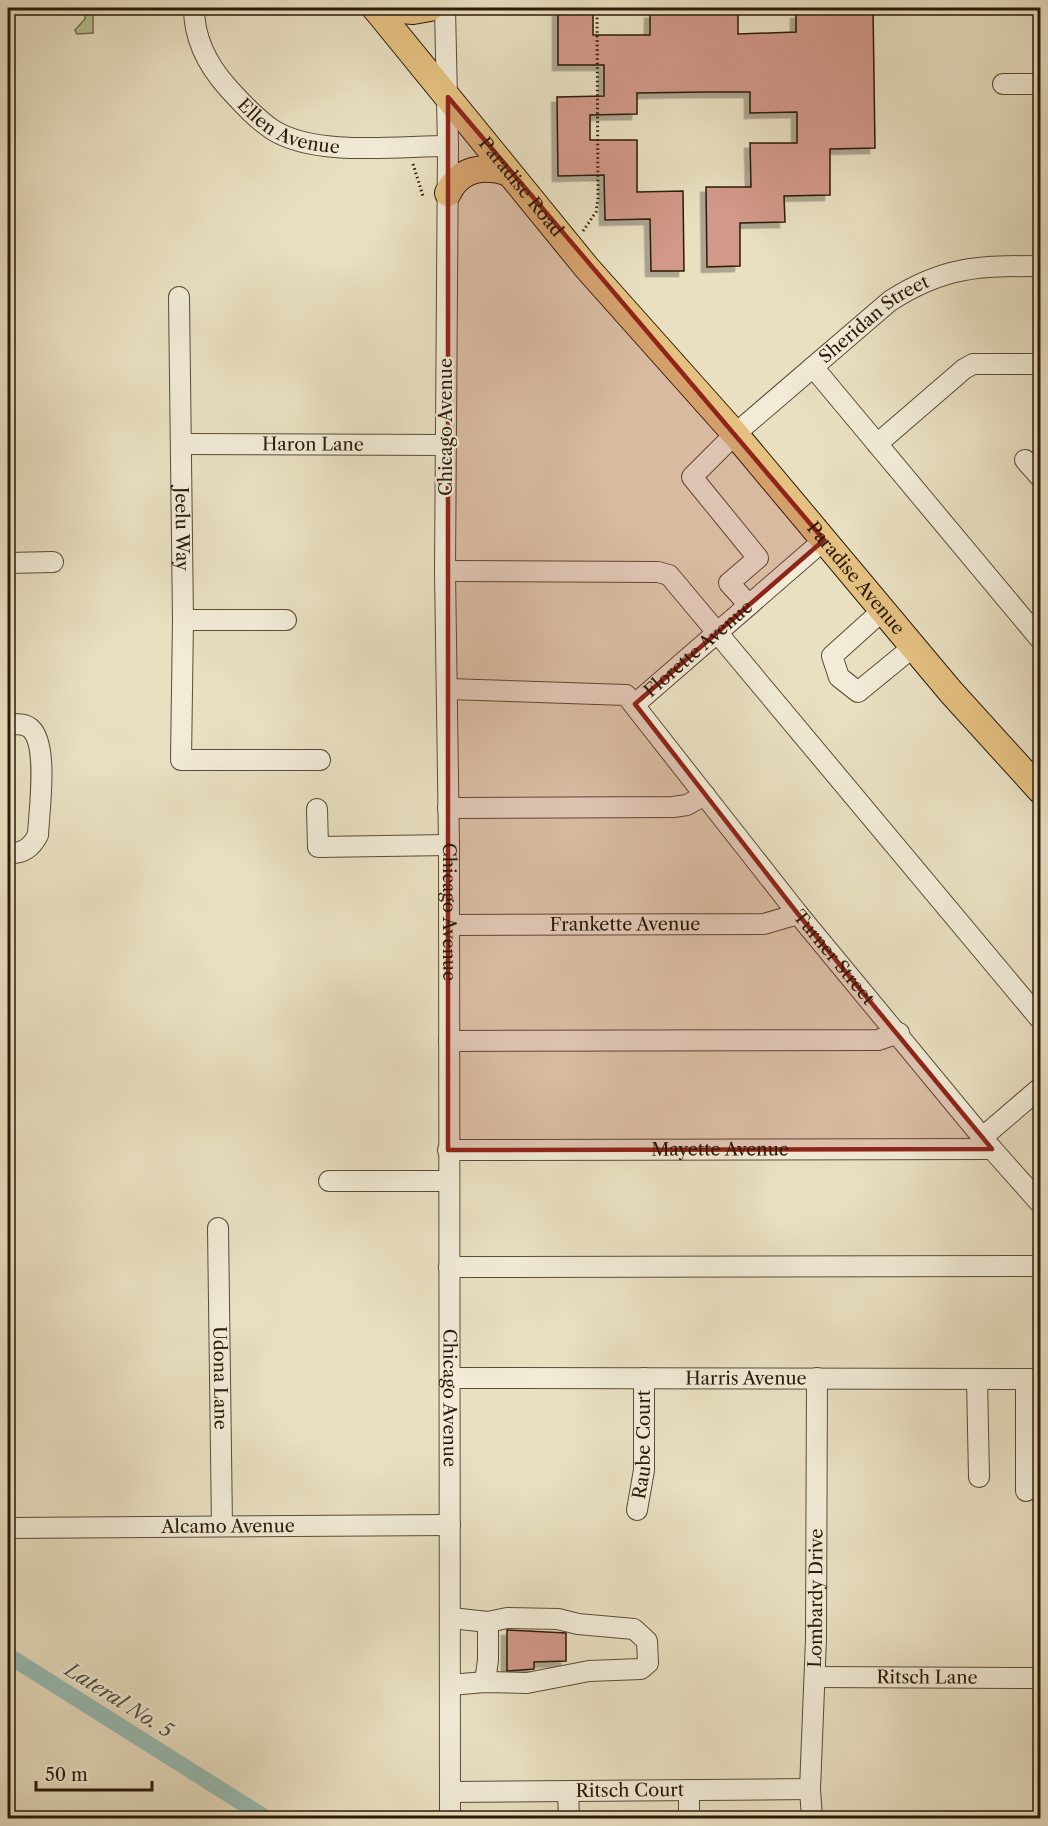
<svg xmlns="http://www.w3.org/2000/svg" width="1048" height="1826" font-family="'Libre Caslon Text',serif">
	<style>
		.green { fill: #b8c292; stroke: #716e4e; stroke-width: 1.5 }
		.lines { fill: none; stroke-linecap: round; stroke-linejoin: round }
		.canal { stroke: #97bdb5; stroke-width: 16 }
		.building { fill: #d2988a; stroke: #2a1a09; stroke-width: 1.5; filter: url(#shadow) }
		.minor-casing { stroke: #5a4c37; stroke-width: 22 }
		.major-casing { stroke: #2a1a09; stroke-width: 28 }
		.path { stroke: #2a1a09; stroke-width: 3; stroke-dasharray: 1.5 3; stroke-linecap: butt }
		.minor { stroke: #f1ebd7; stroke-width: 20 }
		.major { stroke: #e4c081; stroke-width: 26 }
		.marked { fill: #8f2418; fill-opacity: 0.2; stroke: #8f2418; stroke-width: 4.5; stroke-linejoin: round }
		.labels { text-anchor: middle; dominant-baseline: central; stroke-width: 4.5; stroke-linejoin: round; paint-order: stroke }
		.street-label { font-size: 18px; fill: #2a1a09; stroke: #f1ebd7 }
		.water-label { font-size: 20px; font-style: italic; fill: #505345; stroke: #f1ebd7 }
	</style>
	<defs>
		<filter id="shadow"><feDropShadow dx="-5.5" dy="5.5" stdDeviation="0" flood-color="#0004"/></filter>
	</defs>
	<rect width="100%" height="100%" fill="#e9e0c2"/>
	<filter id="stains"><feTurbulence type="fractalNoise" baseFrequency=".00333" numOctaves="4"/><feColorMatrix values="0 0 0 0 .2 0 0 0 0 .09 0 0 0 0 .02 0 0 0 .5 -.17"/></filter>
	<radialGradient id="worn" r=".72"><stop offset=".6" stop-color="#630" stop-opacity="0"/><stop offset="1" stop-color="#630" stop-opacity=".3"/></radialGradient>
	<polygon class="green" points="85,8 177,8 176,10 93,10 93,33 77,34 75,30 85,19"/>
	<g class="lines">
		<polyline class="canal" points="9,1656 266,1818"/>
	</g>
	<g class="building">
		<polygon points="840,8 873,8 875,148 830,149 830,195 784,196 785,222 740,223 740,266 707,267 706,187 751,187 750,143 797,143 797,112 750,113 750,92 706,92 637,93 637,114 590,115 590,140 637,140 637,192 683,191 684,271 651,271 650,219 605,220 604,175 558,176 557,97 604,96 604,65 558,65 558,11 593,11 593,35 650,35 650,13 738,13 738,34 796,32 796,13 840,13"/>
		<polygon points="507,1630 566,1633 566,1661 534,1662 534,1669 507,1671"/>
	</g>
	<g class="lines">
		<g class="minor-casing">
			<g id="minor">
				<path id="s1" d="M194 8C194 39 208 66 229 89 242 103 256 119 273 130 316 157 398 146 448 146"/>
				<path id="s2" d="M445 8 448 146 445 571 449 845 450 1818"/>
				<polyline points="1003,84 1040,84"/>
				<path id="s3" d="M179 297 183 620 181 760H320"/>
				<polyline points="813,367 1040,639"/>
				<path id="s4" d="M181 444 446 445"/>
				<polyline points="877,444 964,369 973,364 1040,364"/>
				<polyline points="1025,460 1040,477"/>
				<polyline points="8,563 53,562"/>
				<polyline points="445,571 658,572 669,575 1040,1019"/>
				<path id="s5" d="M749 605 729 583 758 558 692 477 735 434 890 301C944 266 979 266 1040 266"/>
				<polyline points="883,610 832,656 839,677 858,692 913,647"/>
				<polyline points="183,620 286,620"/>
				<path id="s6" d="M448 689 626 695 798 914 992 1149 1040 1203"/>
				<path id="s7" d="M635 704 824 540"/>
				<path d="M8 724C15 724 24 723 30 728 49 743 39 811 38 835 31 848 23 854 8 853"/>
				<polyline points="448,808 673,807 687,805 705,795"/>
				<polyline points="317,809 318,847 449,845"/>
				<path id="s8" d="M449 925 764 924 798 914"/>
				<polyline points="449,1041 878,1040 899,1033"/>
				<polyline points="984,1136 1040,1088"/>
				<path id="s9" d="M448 1150 992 1149"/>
				<polyline points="329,1181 448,1181"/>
				<path id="s10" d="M218 1228 222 1526"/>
				<polyline points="449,1267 1040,1266"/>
				<path id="s11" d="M450 1378 1040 1379"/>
				<polyline points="977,1379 979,1477"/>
				<polyline points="1026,1379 1026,1491"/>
				<path id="s12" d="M637 1510 644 1470V1378"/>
				<path id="s13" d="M8 1528 450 1525"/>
				<path id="s14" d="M815 1677 1040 1678"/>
				<polyline points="485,1682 488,1660 488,1622"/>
				<polyline points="450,1685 485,1682 527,1683 589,1671 641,1669 648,1663 647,1641 634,1629 578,1624 558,1619 507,1618 488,1622 451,1618"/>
				<polyline points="568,1791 569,1818"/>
				<path id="s15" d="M450 1792 810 1789"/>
				<polyline points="689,1818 689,1790"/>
				<path id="s16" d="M812 1818 810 1789 816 1639 817 1378"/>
			</g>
		</g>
		<g class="major-casing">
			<g id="major">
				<path id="s17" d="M375 8 587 268 735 434 951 692 1040 790"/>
				<polyline points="375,8 413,11 430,8"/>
				<path d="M448 193C460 168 485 165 509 173"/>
			</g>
		</g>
		<g class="path">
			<polyline points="413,164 423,196"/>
			<polyline points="583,231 596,212 598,198 597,8"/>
		</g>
		<use href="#minor" class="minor"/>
		<use href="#major" class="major"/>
	</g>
	<path class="marked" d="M448 97 824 540 635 704 798 914 992 1149 448 1150Z"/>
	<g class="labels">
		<g class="street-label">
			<text stroke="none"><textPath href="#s1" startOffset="164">Ellen Avenue</textPath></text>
			<text stroke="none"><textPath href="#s17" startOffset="231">Paradise Road</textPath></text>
			<text stroke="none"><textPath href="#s5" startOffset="414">Sheridan Street</textPath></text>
			<text transform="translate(446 427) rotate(-90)">Chicago Avenue</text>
			<text stroke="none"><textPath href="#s4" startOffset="132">Haron Lane</textPath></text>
			<text stroke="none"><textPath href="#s3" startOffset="232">Jeelu Way</textPath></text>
			<text stroke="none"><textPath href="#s17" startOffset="746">Paradise Avenue</textPath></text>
			<text stroke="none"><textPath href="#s7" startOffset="84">Florette Avenue</textPath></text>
			<text stroke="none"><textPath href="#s2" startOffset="904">Chicago Avenue</textPath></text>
			<text stroke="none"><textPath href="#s8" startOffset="176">Frankette Avenue</textPath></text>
			<text stroke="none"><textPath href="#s6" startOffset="513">Turner Street</textPath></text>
			<text stroke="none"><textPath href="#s9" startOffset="272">Mayette Avenue</textPath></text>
			<text stroke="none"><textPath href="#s10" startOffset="150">Udona Lane</textPath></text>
			<text stroke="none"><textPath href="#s11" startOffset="296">Harris Avenue</textPath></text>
			<text stroke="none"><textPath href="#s2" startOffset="1390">Chicago Avenue</textPath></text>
			<text stroke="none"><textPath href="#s12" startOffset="66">Raube Court</textPath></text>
			<text stroke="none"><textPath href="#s13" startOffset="220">Alcamo Avenue</textPath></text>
			<text stroke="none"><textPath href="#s16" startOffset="220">Lombardy Drive</textPath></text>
			<text stroke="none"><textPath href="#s14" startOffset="112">Ritsch Lane</textPath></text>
			<text stroke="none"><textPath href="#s15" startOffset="180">Ritsch Court</textPath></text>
		</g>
		<g class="water-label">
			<text transform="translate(119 1700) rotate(32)">Lateral No. 5</text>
		</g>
	</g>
	<rect width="1048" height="1826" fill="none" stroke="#e9e0c2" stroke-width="30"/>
	<rect x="9" y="9" width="1030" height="1808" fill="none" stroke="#2a1a09" stroke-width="3"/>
	<rect x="15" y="15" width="1018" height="1796" fill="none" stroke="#2a1a09" stroke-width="1.5"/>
	<path d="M36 1781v9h116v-9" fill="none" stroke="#2a1a09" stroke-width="3"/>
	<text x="45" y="1781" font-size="18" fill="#2a1a09" stroke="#f1ebd7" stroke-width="4.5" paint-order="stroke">50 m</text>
	<rect width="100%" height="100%" filter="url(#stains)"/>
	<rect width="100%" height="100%" fill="url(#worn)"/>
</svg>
